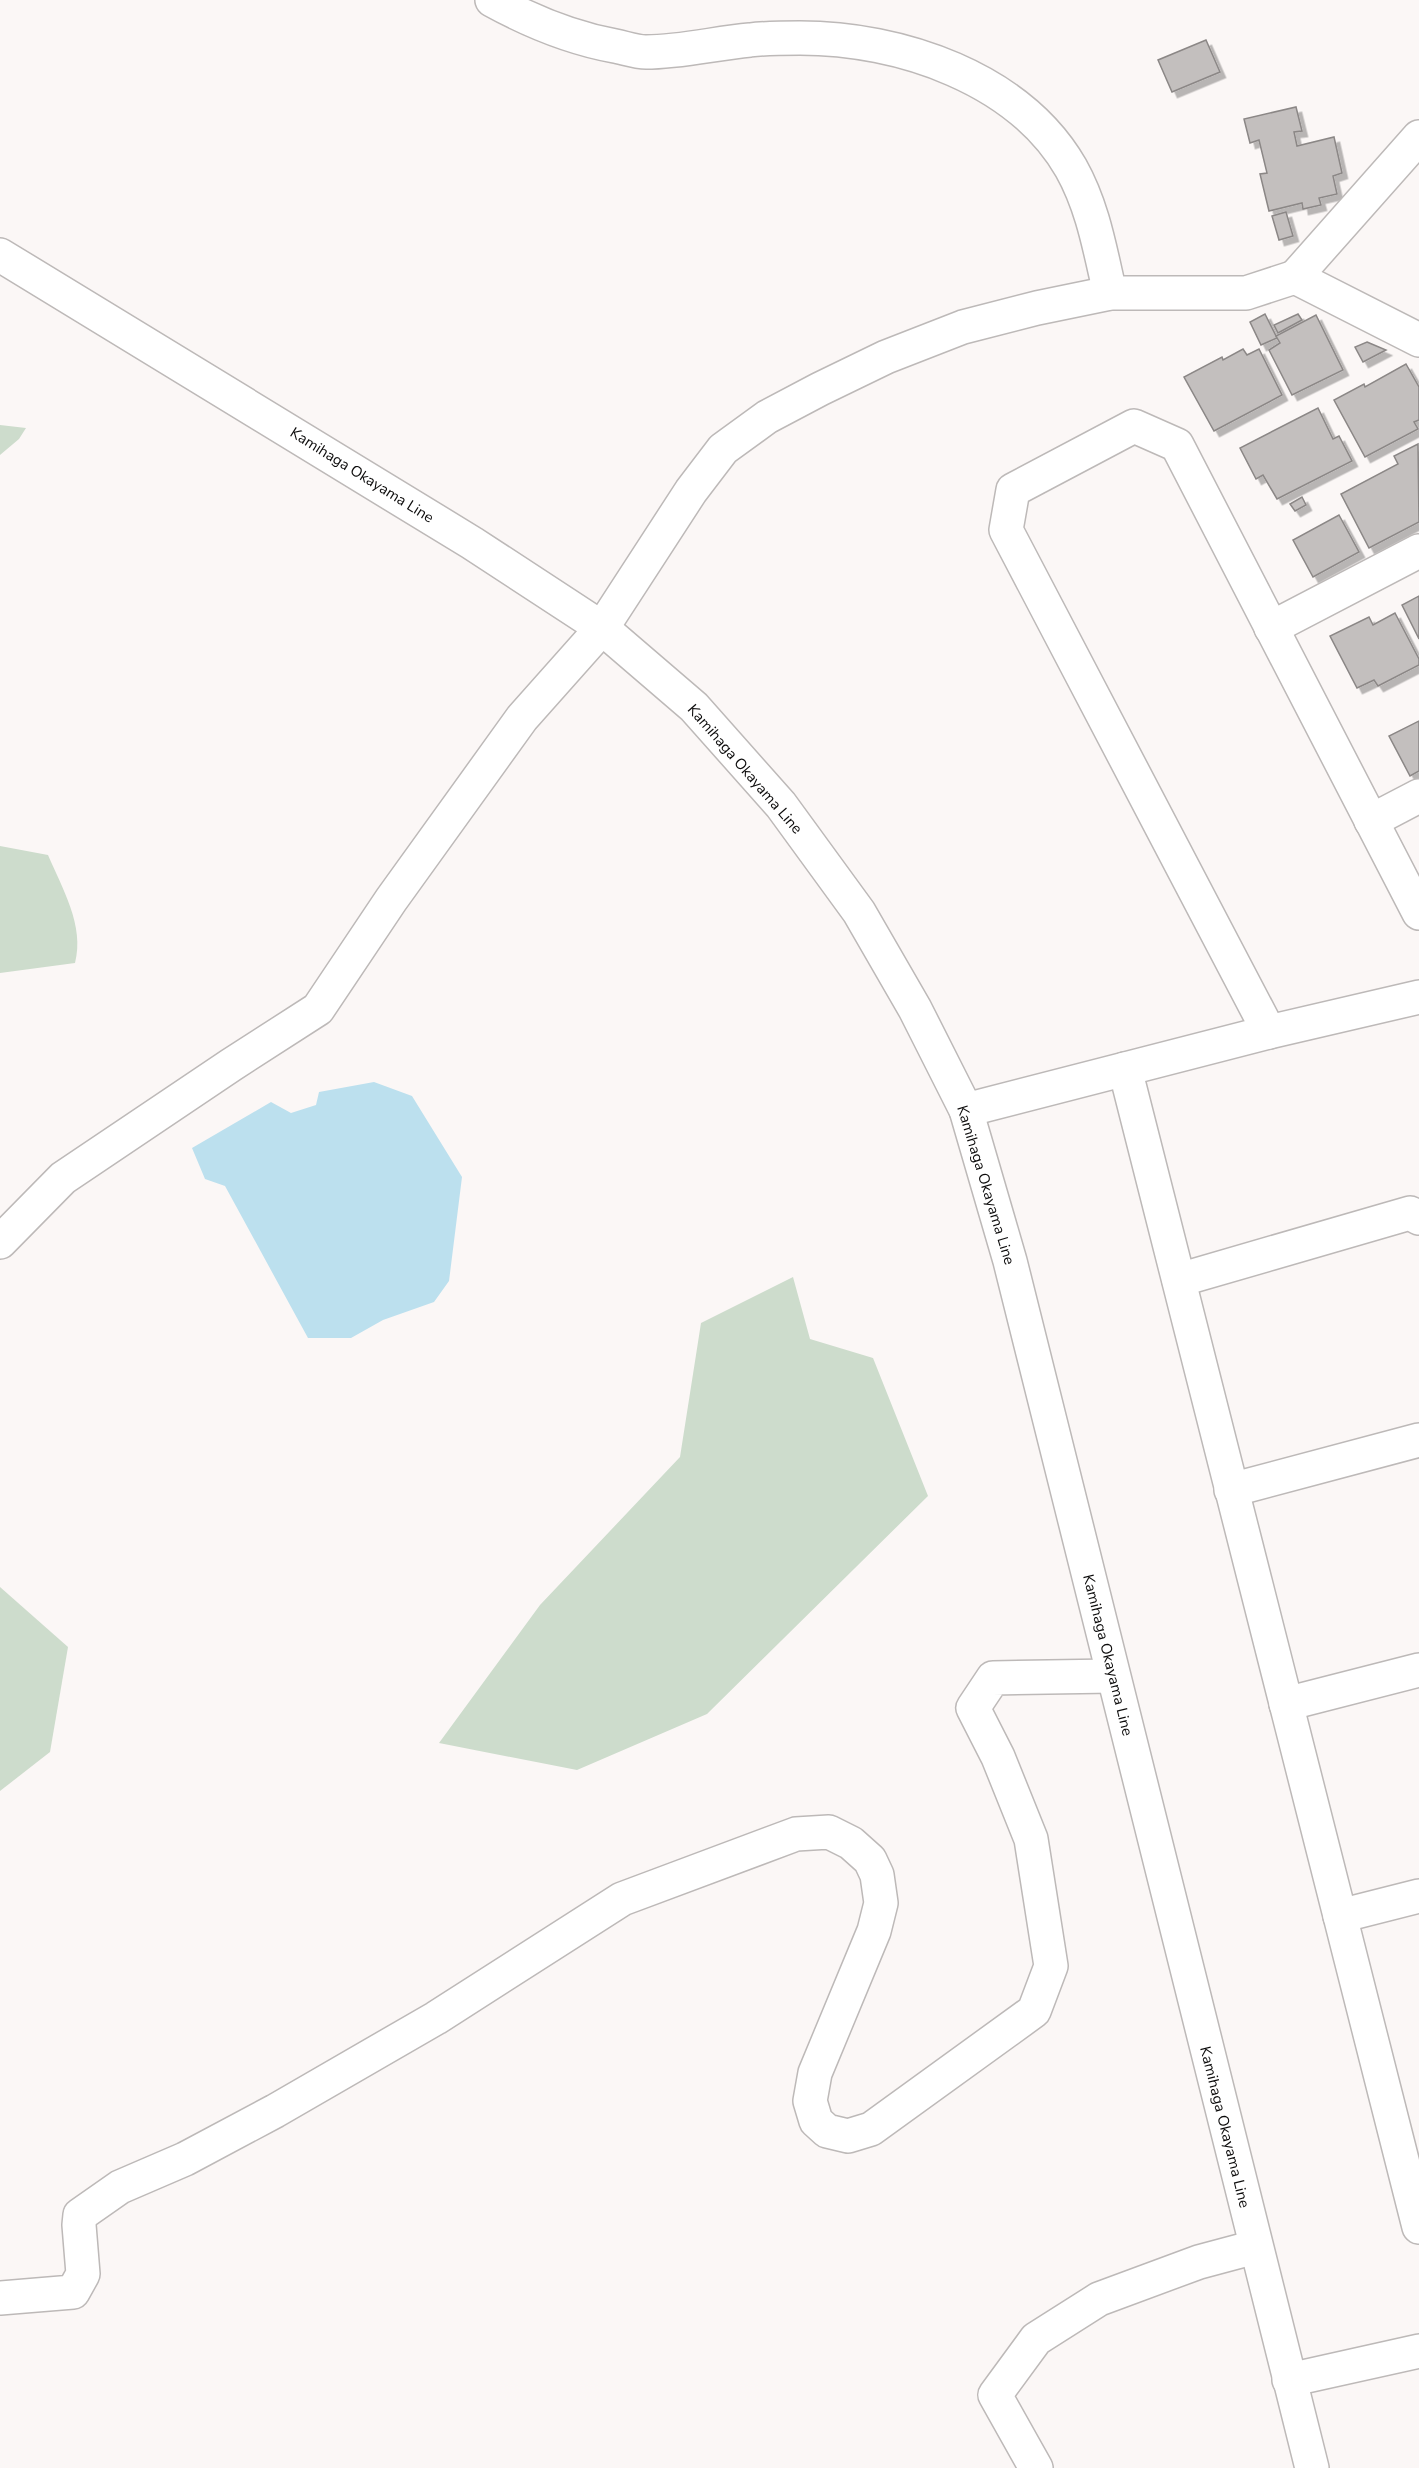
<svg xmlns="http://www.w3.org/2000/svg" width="1419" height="2468" font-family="'Nunito Sans',sans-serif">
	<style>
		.green { fill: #cddccc }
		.water { fill: #bce0ee }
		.building { fill: #c3bfbe; stroke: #8b8786; stroke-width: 1.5; filter: url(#shadow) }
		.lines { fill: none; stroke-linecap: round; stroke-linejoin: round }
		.minor-casing { stroke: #bdb9b8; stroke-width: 36 }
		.major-casing { stroke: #bdb9b8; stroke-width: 36 }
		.minor { stroke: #fff; stroke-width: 33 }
		.major { stroke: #fff; stroke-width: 33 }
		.labels { text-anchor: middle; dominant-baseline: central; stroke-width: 4.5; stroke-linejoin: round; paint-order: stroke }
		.street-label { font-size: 15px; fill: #0c0b0b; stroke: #fff }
	</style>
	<defs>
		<filter id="shadow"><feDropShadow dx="5.5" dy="5.5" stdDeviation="0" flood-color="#0004"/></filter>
	</defs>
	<rect width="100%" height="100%" fill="#fbf7f6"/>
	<g class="green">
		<polygon points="0,425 26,428 19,439 0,455"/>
		<path d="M0 846 48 855C62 888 85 926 75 963L0 973Z"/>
		<polygon points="793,1277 810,1339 873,1358 928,1496 707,1714 577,1770 439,1743 540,1605 680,1457 701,1323"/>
		<polygon points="0,1587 68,1647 50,1752 0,1791"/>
	</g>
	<polygon class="water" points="374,1082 412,1096 462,1177 449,1281 434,1302 383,1320 351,1338 308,1338 225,1186 205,1179 192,1148 271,1102 291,1113 316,1105 319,1092"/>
	<g class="building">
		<polygon points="1206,40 1220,72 1172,92 1158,60"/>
		<polygon points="1296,107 1302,131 1294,132 1297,146 1334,137 1342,173 1333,176 1337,194 1319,198 1321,205 1303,209 1302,203 1269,211 1260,174 1267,173 1259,140 1250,143 1244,119"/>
		<polygon points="1286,212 1293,236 1279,240 1272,216"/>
		<polygon points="1265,314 1277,338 1261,345 1250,322"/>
		<polygon points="1298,314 1302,320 1278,333 1274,325"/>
		<polygon points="1316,315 1343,370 1292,395 1269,350 1280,343 1276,336"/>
		<polygon points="1367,342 1386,350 1363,362 1355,347"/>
		<polygon points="1243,349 1247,355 1259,349 1282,395 1214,431 1184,377 1222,357 1223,360"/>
		<polygon points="1406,364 1419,387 1419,420 1414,422 1418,429 1365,457 1334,400 1364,384 1365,387"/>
		<polygon points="1318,408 1333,439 1339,436 1352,461 1277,499 1263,475 1256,479 1240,448"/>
		<polygon points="1418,444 1419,522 1369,548 1341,494 1398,464 1394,456"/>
		<polygon points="1302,497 1306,505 1295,511 1290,504"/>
		<polygon points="1339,515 1359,552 1313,577 1293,540"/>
		<polygon points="1419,596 1419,639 1402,605"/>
		<polygon points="1395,613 1419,659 1419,665 1378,686 1374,680 1357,688 1330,636 1369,617 1373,625"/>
		<polygon points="1419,721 1419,771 1410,776 1389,736"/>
	</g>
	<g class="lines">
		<g class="minor-casing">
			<g id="minor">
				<path d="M492 0C532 22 571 38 615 46 625 48 636 52 646 52 681 52 716 43 750 40 766 38 784 38 800 38 900 38 1019 78 1071 168 1093 207 1100 250 1110 293"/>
				<polyline points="1295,277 1419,137"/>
				<polyline points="1271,628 1419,551"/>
				<polyline points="1371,821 1419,796"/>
				<polyline points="1269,1032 1006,530 1013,490 1134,426 1177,445 1419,913"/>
				<polyline points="1125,1069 1419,2227"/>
				<polyline points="966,1110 1269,1032 1419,997"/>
				<polyline points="0,1242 63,1178 231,1065 318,1009 391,900 522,718 602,628 691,491 723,449 767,417 820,389 886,357 963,327 1037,308 1110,293 1246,293 1295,277 1419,340"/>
				<polyline points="1179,1280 1410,1213 1419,1218"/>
				<polyline points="1231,1490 1419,1440"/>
				<polyline points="1286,1704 1419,1670"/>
				<polyline points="1340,1916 1419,1896"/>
				<polyline points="0,2298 73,2292 83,2274 79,2225 80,2215 120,2187 185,2159 275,2111 436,2018 622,1899 796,1834 829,1832 851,1843 870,1860 877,1875 881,1903 874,1931 815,2073 810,2101 816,2121 827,2131 848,2136 871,2129 1034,2011 1051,1966 1031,1839 998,1757 973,1708 993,1678 1113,1676"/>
				<polyline points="1289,2380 1419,2351"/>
				<polyline points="1036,2468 995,2395 1036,2339 1099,2299 1199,2262 1255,2247"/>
			</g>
		</g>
		<g class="major-casing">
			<polyline id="major" points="0,255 472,543 602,628 694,707 781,805 859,912 915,1009 966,1110 1010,1261 1312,2468"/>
		</g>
		<use href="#minor" class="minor"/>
		<use href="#major" class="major"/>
	</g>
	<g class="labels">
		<g class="street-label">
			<text transform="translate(362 475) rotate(32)">Kamihaga Okayama Line</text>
			<text transform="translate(745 769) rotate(49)">Kamihaga Okayama Line</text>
			<text transform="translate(986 1185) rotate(73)">Kamihaga Okayama Line</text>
			<text transform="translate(1108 1655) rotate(76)">Kamihaga Okayama Line</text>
			<text transform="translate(1225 2127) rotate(76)">Kamihaga Okayama Line</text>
		</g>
	</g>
</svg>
